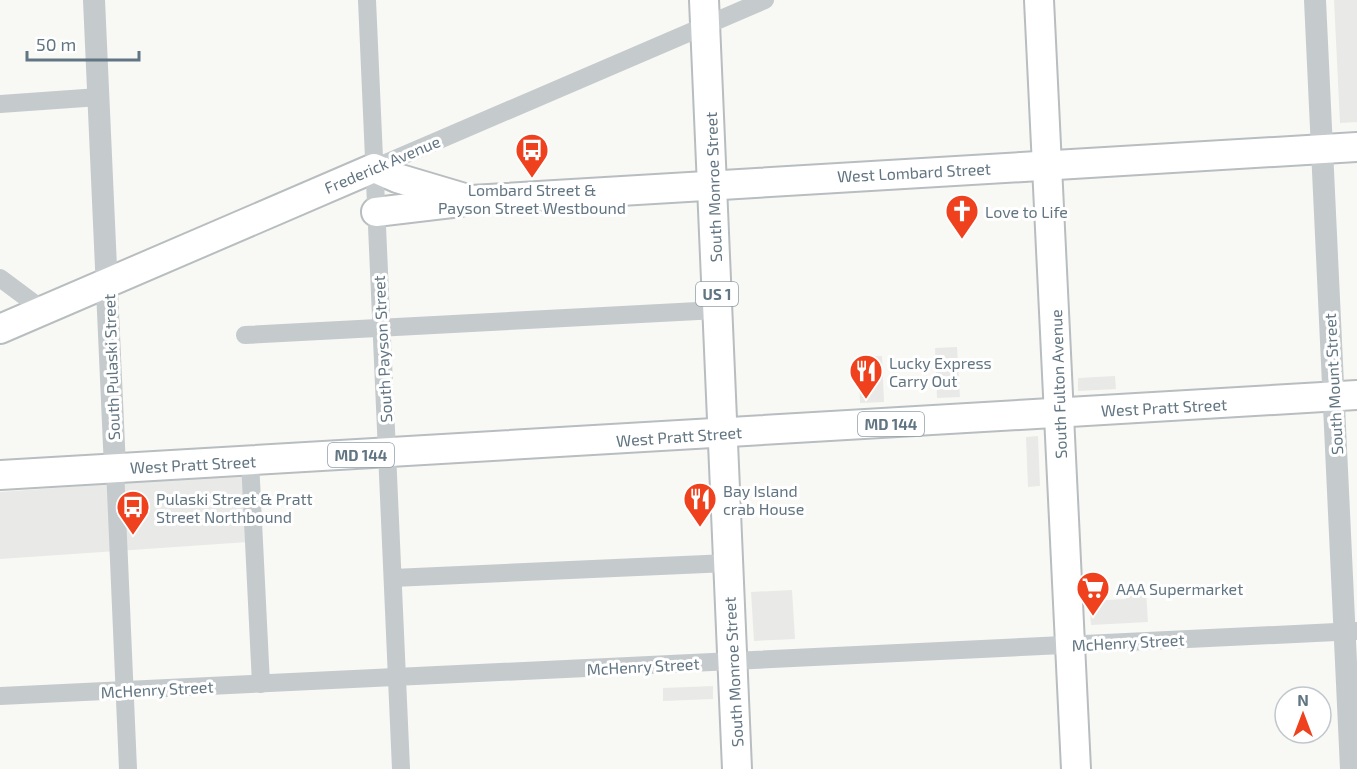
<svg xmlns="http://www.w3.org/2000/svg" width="1357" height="769" font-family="'Exo 2',sans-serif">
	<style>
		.built { fill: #e9e9e8 }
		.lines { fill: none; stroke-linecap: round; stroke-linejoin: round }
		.primary-casing { stroke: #b8bdc0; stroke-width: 32 }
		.minor { stroke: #c5cacd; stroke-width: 18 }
		.tertiary { stroke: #c5cacd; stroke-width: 22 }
		.primary { stroke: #fff; stroke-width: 28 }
		.labels { text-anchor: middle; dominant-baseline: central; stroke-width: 6; stroke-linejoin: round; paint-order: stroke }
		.shield { fill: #fff; stroke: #909ea8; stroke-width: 1.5 }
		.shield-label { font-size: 15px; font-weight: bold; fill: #617582 }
		.street-label { font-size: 16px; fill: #617582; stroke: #fff }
		.poi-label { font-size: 16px; fill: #617582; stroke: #fff; text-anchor: start }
	</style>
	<rect width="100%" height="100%" fill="#f8f8f5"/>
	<g class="built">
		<polygon points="1334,0 1357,0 1357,122 1340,123"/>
		<polygon points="957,347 960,397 937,398 935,348"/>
		<polygon points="882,356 884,402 860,403 858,357"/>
		<polygon points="1115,376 1116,389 1078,391 1078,378"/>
		<polygon points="1038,436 1040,486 1028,487 1026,437"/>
		<polygon points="245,474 248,542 0,559 0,492"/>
		<polygon points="792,590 795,639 754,641 751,592"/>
		<polygon points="1146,591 1148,622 1091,625 1089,601 1126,599 1126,592"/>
		<polygon points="713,686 713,699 663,701 663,688"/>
	</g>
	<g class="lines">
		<g class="primary-casing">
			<g id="primary">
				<polyline points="704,0 737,769"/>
				<polyline points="1039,0 1076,769"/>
				<polyline points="376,212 460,202"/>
				<polyline points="0,329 374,168 397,178 471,200 1357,147"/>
				<polyline points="0,475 1357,395"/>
			</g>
		</g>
		<g class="minor">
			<polyline points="367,0 401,769"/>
			<polyline points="0,104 99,97"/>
			<polyline points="374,168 765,0"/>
			<polyline points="0,278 43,310"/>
			<polyline points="245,335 717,310"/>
			<polyline points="250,461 261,684"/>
			<polyline points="115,468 128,769"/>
			<polyline points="393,578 728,563"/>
			<polyline points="0,696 1357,631"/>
		</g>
		<g class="tertiary">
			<polyline points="94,0 115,468"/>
			<polyline points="1315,0 1351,769"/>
		</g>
		<use href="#primary" class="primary"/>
	</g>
	<defs>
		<g id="bus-pin" transform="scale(1.725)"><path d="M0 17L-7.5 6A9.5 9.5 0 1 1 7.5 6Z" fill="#ef411d" stroke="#fff"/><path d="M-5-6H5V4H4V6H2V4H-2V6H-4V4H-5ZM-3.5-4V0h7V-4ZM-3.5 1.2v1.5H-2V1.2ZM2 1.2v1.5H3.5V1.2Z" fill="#fff"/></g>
		<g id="church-pin" transform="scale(1.725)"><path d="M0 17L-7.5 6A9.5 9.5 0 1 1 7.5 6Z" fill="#ef411d" stroke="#fff"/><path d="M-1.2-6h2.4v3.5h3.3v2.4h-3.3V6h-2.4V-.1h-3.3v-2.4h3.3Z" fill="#fff"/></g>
		<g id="restaurant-pin" transform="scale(1.725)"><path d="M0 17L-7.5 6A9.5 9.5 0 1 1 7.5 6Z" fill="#ef411d" stroke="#fff"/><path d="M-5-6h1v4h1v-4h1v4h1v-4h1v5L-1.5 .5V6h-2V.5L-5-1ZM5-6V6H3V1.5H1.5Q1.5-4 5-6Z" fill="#fff"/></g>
		<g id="supermarket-pin" transform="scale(1.725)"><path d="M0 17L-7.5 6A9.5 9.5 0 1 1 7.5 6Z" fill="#ef411d" stroke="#fff"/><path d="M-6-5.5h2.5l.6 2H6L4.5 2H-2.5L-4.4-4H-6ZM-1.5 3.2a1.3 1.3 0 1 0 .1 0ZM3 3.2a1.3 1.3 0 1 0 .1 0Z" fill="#fff"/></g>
	</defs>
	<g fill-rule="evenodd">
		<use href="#bus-pin" x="532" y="150"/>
		<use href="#church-pin" x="962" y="211"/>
		<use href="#restaurant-pin" x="866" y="371"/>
		<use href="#restaurant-pin" x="700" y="499"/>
		<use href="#bus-pin" x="133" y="507"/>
		<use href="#supermarket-pin" x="1093" y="588"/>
	</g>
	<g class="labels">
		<g class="shield">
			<rect x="696" y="282" width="42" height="24" rx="4.5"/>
			<rect x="858" y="412" width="66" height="24" rx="4.5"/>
			<rect x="328" y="443" width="66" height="24" rx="4.5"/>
		</g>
		<g class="shield-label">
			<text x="717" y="294">US 1</text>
			<text x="891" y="424">MD 144</text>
			<text x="361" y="455">MD 144</text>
		</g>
		<g class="street-label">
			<text transform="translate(382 164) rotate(-23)">Frederick Avenue</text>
			<text transform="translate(914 172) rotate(-3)">West Lombard Street</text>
			<text transform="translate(713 187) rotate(-92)">South Monroe Street</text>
			<text transform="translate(382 349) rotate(-93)">South Payson Street</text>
			<text transform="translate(111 367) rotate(-92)">South Pulaski Street</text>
			<text transform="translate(1058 384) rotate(-92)">South Fulton Avenue</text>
			<text transform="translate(1333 384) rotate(-93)">South Mount Street</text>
			<text transform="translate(1164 407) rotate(-3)">West Pratt Street</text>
			<text transform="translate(679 436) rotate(-4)">West Pratt Street</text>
			<text transform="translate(193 464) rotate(-3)">West Pratt Street</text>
			<text transform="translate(1128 642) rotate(-3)">McHenry Street</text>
			<text transform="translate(643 666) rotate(-3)">McHenry Street</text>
			<text transform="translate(733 672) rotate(-93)">South Monroe Street</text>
			<text transform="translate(157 689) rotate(-3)">McHenry Street</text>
		</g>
		<g class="poi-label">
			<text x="532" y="189" text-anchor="middle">Lombard Street &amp;<tspan x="532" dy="18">Payson Street Westbound</tspan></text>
			<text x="985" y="211">Love to Life</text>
			<text x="889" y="362">Lucky Express<tspan x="889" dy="18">Carry Out</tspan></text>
			<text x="723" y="490">Bay Island<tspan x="723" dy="18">crab House</tspan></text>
			<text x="156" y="498">Pulaski Street &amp; Pratt<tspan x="156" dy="18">Street Northbound</tspan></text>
			<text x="1116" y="588">AAA Supermarket</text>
		</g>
	</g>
	<g transform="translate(1303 715)"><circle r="28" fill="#ffffff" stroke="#c0c8cd" stroke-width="1.5"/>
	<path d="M0-4.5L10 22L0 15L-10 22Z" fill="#ef411d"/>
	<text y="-9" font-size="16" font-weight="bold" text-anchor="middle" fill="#617582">N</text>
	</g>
	<path d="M27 51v9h112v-9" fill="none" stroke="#617582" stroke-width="3"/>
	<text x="36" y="51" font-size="18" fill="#617582" stroke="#ffffff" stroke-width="4.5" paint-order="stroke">50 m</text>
</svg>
